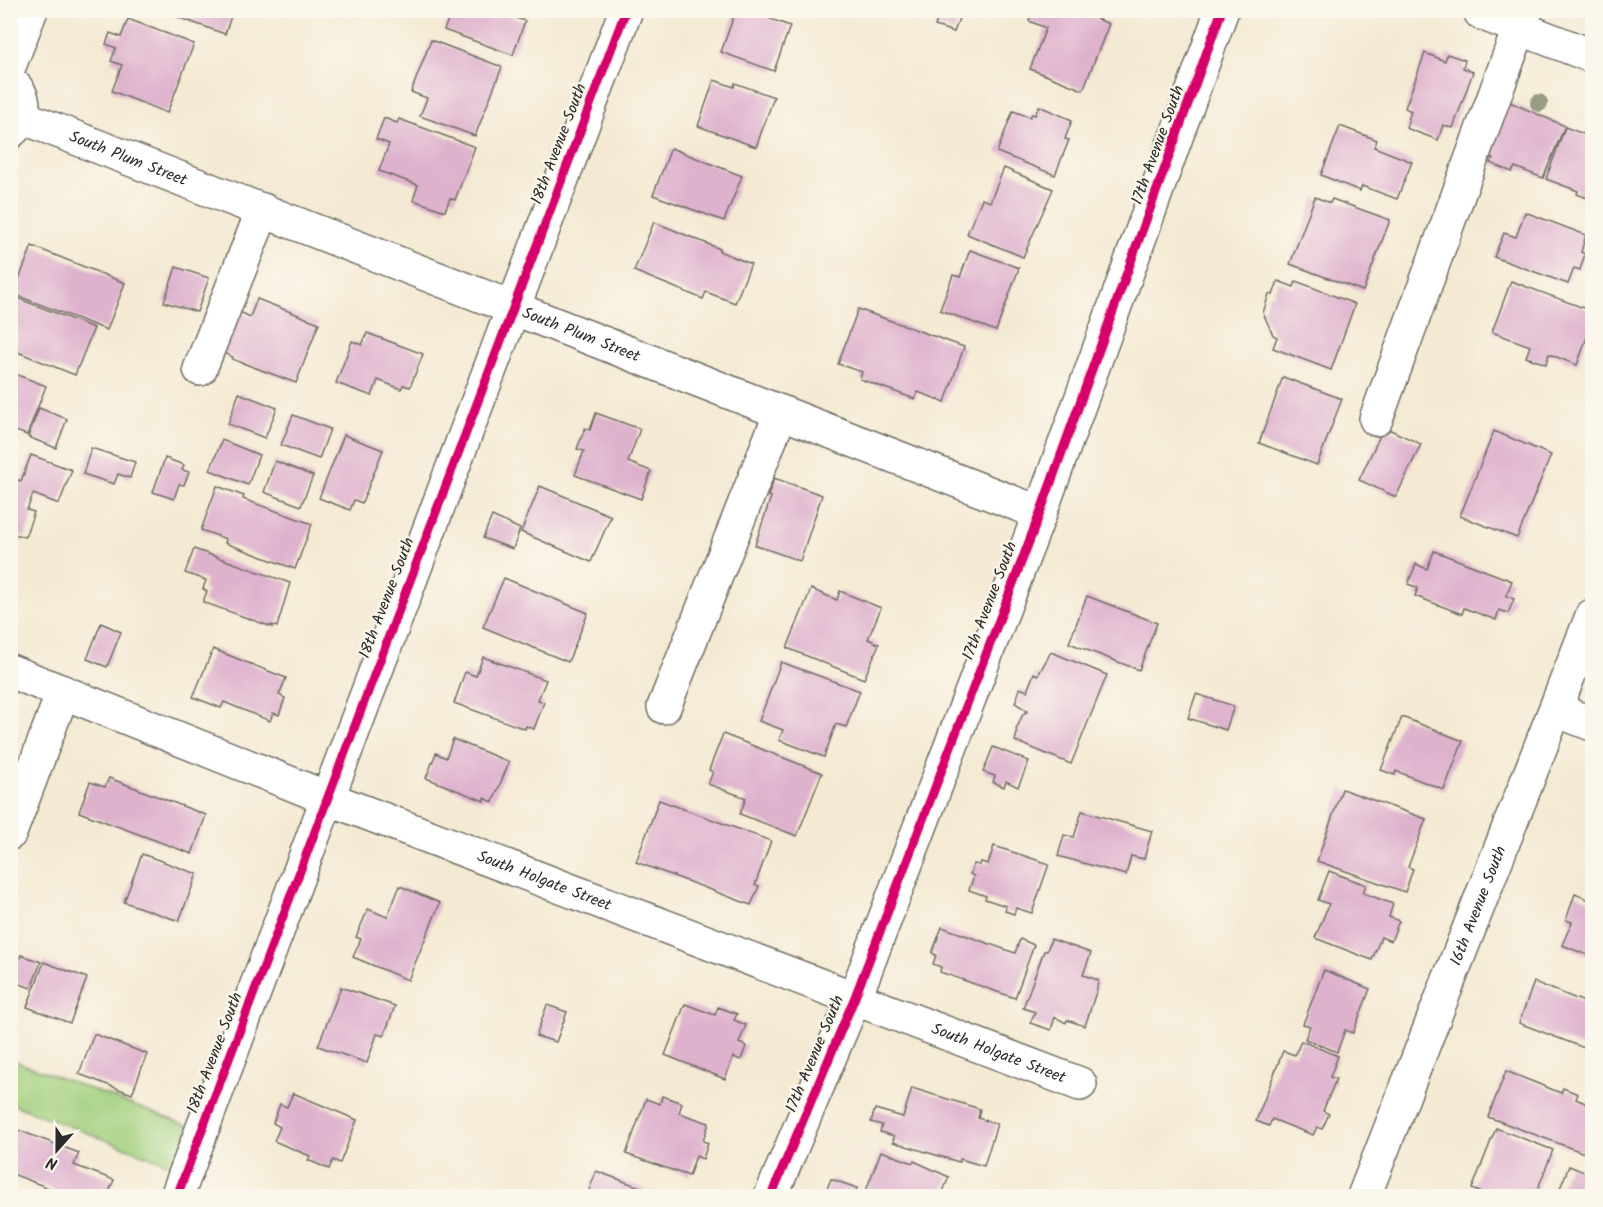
<svg xmlns="http://www.w3.org/2000/svg" width="1603" height="1207" font-family="Kalam,sans-serif">
	<style>
		.green { fill: #a1cf7d; stroke: #667d54; stroke-width: 1.5 }
		.building { fill: #deb1cd }
		.lines { fill: none; stroke-linecap: round; stroke-linejoin: round }
		.minor-casing { stroke: #716e66; stroke-width: 36 }
		.minor { stroke: #fff; stroke-width: 33 }
		.cycleway-casing { stroke: #fbf7ec; stroke-width: 13 }
		.cycleway { stroke: #d6006c; stroke-width: 9 }
		.tree { fill: #999c84 }
		.labels { text-anchor: middle; dominant-baseline: central; stroke-width: 4.5; stroke-linejoin: round; paint-order: stroke }
		.street-label { font-size: 16px; fill: #2b2b2b; stroke: #fbf7ec }
	</style>
	<rect width="100%" height="100%" fill="#fbf7ec"/>
	<filter id="ink" filterUnits="userSpaceOnUse"><feTurbulence type="fractalNoise" baseFrequency=".0167" numOctaves="2"/><feDisplacementMap in="SourceGraphic" scale="12" xChannelSelector="R" yChannelSelector="G"/><feConvolveMatrix kernelMatrix="1 2 1 2 8 2 1 2 1" color-interpolation-filters="sRGB"/></filter>
	<filter id="wash" filterUnits="userSpaceOnUse"><feTurbulence type="fractalNoise" baseFrequency=".008" numOctaves="4" result="noise"/><feDisplacementMap in="SourceGraphic" scale="24" xChannelSelector="R" yChannelSelector="G"/><feGaussianBlur stdDeviation="1.35" result="paint"/><feColorMatrix in="noise" values="0 0 0 0 0 0 0 0 0 0 0 0 0 0 0 0 0 1.4 0 .05"/><feComposite in="paint" operator="in"/></filter>
	<g filter="url(#wash)">
		<rect width="100%" height="100%" fill="#f4ead3"/>
		<polygon class="green" points="10,1059 189,1126 174,1166 11,1104"/>
		<g id="blocks">
			<g class="building">
				<polygon points="158,10 233,10 225,34"/>
				<polygon points="452,10 512,10 510,16 525,21 513,55 444,30"/>
				<polygon points="736,10 746,10 790,26 774,71 721,52"/>
				<polygon points="941,10 962,10 954,32 935,26"/>
				<polygon points="1033,10 1076,10 1109,24 1083,90 1030,69 1046,28 1029,21"/>
				<polygon points="128,19 194,44 167,113 112,91 122,65 111,61 116,48 106,44 110,33 121,37"/>
				<polygon points="431,40 502,67 475,136 420,116 427,98 411,92"/>
				<polygon points="1425,53 1445,61 1447,54 1465,60 1463,68 1473,72 1453,128 1443,125 1438,140 1406,128 1411,111 1405,108"/>
				<polygon points="714,80 734,87 735,83 774,97 756,147 698,126"/>
				<polygon points="1505,100 1565,126 1543,178 1515,167 1512,172 1490,163 1493,158 1483,154"/>
				<polygon points="1039,106 1072,120 1065,139 1069,140 1055,175 997,152 1013,111 1030,117 1032,114 1035,115"/>
				<polygon points="384,118 397,123 399,119 475,147 455,200 450,198 445,211 413,200 418,185 379,171 389,144 376,139"/>
				<polygon points="1340,126 1377,140 1374,147 1412,162 1397,199 1362,186 1360,191 1321,175"/>
				<polygon points="1565,127 1592,137 1592,200 1577,194 1578,191 1546,179"/>
				<polygon points="671,148 742,176 724,221 653,195"/>
				<polygon points="1004,168 1053,189 1023,257 967,234 982,199 990,202"/>
				<polygon points="1315,197 1330,203 1332,199 1390,220 1363,291 1290,264"/>
				<polygon points="1525,212 1586,235 1581,252 1585,254 1580,270 1574,268 1568,284 1494,257 1504,233 1516,237"/>
				<polygon points="654,222 720,249 719,251 751,264 735,303 706,292 703,299 634,271"/>
				<polygon points="32,246 125,283 107,330 13,294"/>
				<polygon points="970,250 1019,268 996,331 940,310 953,275 960,277"/>
				<polygon points="176,267 209,278 197,312 164,302"/>
				<polygon points="1278,281 1294,287 1296,281 1355,304 1331,370 1273,348 1277,337 1273,335 1263,313 1269,294 1273,295"/>
				<polygon points="1511,281 1592,311 1592,323 1577,365 1549,354 1546,364 1526,357 1530,346 1492,332"/>
				<polygon points="12,296 94,328 75,375 10,349"/>
				<polygon points="257,299 319,323 296,383 232,359 233,357 222,352 238,311 250,317"/>
				<polygon points="858,309 964,347 945,402 918,392 915,399 860,379 862,372 838,364"/>
				<polygon points="367,333 423,354 410,387 403,385 401,389 378,380 372,396 336,383 352,341 362,345"/>
				<polygon points="10,372 46,386 27,435 10,429"/>
				<polygon points="1283,377 1342,399 1317,465 1259,443"/>
				<polygon points="239,393 277,408 265,438 228,424"/>
				<polygon points="39,408 67,419 56,448 28,437"/>
				<polygon points="596,413 640,429 628,462 651,471 641,499 575,475 584,451 577,449 585,428 590,430"/>
				<polygon points="293,415 330,429 319,459 281,445"/>
				<polygon points="1384,427 1421,444 1396,497 1359,480"/>
				<polygon points="1494,431 1551,455 1517,538 1460,516"/>
				<polygon points="344,435 383,450 362,503 354,500 350,510 319,498"/>
				<polygon points="222,440 259,455 248,485 210,470"/>
				<polygon points="91,448 135,462 130,478 118,474 114,484 83,474"/>
				<polygon points="31,455 72,470 59,504 33,494 27,510 34,512 25,537 10,533 10,477 21,481"/>
				<polygon points="165,458 184,465 182,470 189,472 184,485 179,484 174,499 153,492"/>
				<polygon points="275,461 313,476 301,506 264,492"/>
				<polygon points="774,478 822,495 800,561 755,545 771,497 768,496"/>
				<polygon points="217,486 244,496 243,499 312,524 295,569 225,543 226,539 201,530"/>
				<polygon points="540,486 611,516 591,562 521,532"/>
				<polygon points="492,516 520,529 513,549 483,538"/>
				<polygon points="194,549 290,583 277,627 272,625 272,627 203,602 207,591 203,589 206,580 185,573"/>
				<polygon points="1434,551 1512,581 1506,596 1514,599 1508,613 1499,610 1496,620 1464,608 1462,614 1415,596 1418,588 1408,584 1416,564 1427,569"/>
				<polygon points="504,578 588,613 568,662 483,627"/>
				<polygon points="811,589 837,600 840,591 881,608 868,639 879,644 864,679 787,648"/>
				<polygon points="1087,596 1157,623 1139,670 1069,643"/>
				<polygon points="101,623 121,632 107,667 87,659"/>
				<polygon points="213,649 286,678 279,695 285,698 279,715 273,713 270,721 224,702 221,708 193,697"/>
				<polygon points="1051,652 1107,675 1071,764 1015,741 1017,733 1016,730 1023,714 1028,711 1015,703 1020,688 1027,691 1034,673 1038,675"/>
				<polygon points="483,657 546,680 538,700 544,702 534,729 526,726 525,729 454,703 465,672 476,676"/>
				<polygon points="781,662 860,691 846,727 836,724 824,757 779,740 783,730 759,721"/>
				<polygon points="1196,694 1234,706 1226,730 1188,718"/>
				<polygon points="1402,717 1463,741 1444,790 1396,771 1395,775 1381,770"/>
				<polygon points="723,734 822,773 797,836 740,814 746,798 708,784 713,772 709,770"/>
				<polygon points="453,739 509,762 493,802 484,798 484,801 426,778 436,753 446,758"/>
				<polygon points="993,747 1029,761 1018,787 1006,781 1004,787 993,782 995,776 983,772"/>
				<polygon points="109,778 206,815 192,854 79,812 90,782 105,787"/>
				<polygon points="1342,789 1426,819 1408,867 1413,869 1405,892 1317,861"/>
				<polygon points="659,800 771,841 755,885 759,886 751,905 636,862"/>
				<polygon points="1082,811 1152,831 1144,859 1131,856 1126,875 1058,856 1064,835 1074,837"/>
				<polygon points="994,846 1049,864 1032,913 1016,908 1014,914 1005,911 1006,906 985,899 986,896 969,890 974,876 970,874 974,864 980,865 981,862 988,864"/>
				<polygon points="142,854 197,874 179,921 124,902"/>
				<polygon points="1329,871 1366,885 1363,893 1393,904 1389,917 1399,921 1391,941 1381,937 1372,960 1315,938 1329,904 1318,900"/>
				<polygon points="400,886 440,903 408,980 353,957 361,939 356,937 368,909 387,917"/>
				<polygon points="1575,894 1592,901 1592,957 1562,945 1572,922 1566,920"/>
				<polygon points="942,927 1015,953 1020,939 1034,945 1015,998 940,972 941,967 933,964 936,955 932,953"/>
				<polygon points="1051,939 1091,953 1083,975 1098,980 1097,989 1085,1026 1067,1020 1066,1023 1055,1017 1051,1030 1030,1023 1035,1012 1023,1008 1044,951 1047,951"/>
				<polygon points="21,955 41,962 31,988 12,981"/>
				<polygon points="44,962 87,978 70,1023 27,1007"/>
				<polygon points="1324,970 1370,989 1353,1033 1345,1030 1337,1052 1305,1039 1310,1026 1303,1024"/>
				<polygon points="1534,982 1592,1005 1592,1051 1519,1023"/>
				<polygon points="341,987 395,1006 384,1036 377,1034 367,1063 318,1046"/>
				<polygon points="685,1004 715,1015 718,1007 737,1014 734,1020 746,1025 739,1043 746,1046 741,1060 733,1057 725,1079 665,1055"/>
				<polygon points="547,1005 567,1012 556,1042 536,1036"/>
				<polygon points="94,1034 147,1054 132,1094 79,1074"/>
				<polygon points="1301,1041 1338,1056 1330,1077 1336,1079 1323,1111 1329,1114 1322,1129 1317,1127 1313,1135 1272,1119 1269,1126 1256,1121 1283,1051 1295,1055"/>
				<polygon points="1506,1071 1561,1093 1563,1088 1578,1094 1576,1099 1592,1106 1592,1156 1488,1117"/>
				<polygon points="912,1088 980,1109 978,1118 997,1124 984,1166 960,1159 959,1162 893,1142 894,1136 880,1132 882,1125 871,1122 875,1109 903,1117"/>
				<polygon points="293,1093 357,1120 340,1163 333,1160 329,1169 308,1160 310,1156 274,1141 280,1127 273,1123 280,1104 287,1107"/>
				<polygon points="662,1096 682,1103 679,1113 709,1123 703,1141 708,1143 703,1159 696,1156 689,1176 626,1154 646,1099 660,1104"/>
				<polygon points="10,1127 79,1153 74,1165 114,1180 107,1196 63,1196 64,1194 10,1173"/>
				<polygon points="1496,1128 1553,1150 1535,1196 1490,1196 1472,1189"/>
				<polygon points="881,1151 913,1163 914,1161 949,1177 941,1196 864,1196"/>
				<polygon points="1569,1166 1592,1175 1592,1196 1557,1196"/>
				<polygon points="596,1171 645,1189 643,1196 587,1196"/>
				<polygon points="831,1179 857,1188 854,1196 824,1196"/>
			</g>
		</g>
	</g>
	<g filter="url(#ink)">
		<use href="#blocks" fill-opacity="0" stroke="#716e66" stroke-width="1.5"/>
		<g class="lines">
			<g class="minor-casing">
				<g id="minor">
					<polyline points="1481,13 1592,56"/>
					<polyline points="10,64 31,10"/>
					<path d="M10 82C27 96 28 118 10 132"/>
					<path id="s1" d="M22 117 1040 513"/>
					<polyline points="200,369 263,210"/>
					<polyline points="1376,419 1526,10"/>
					<path id="s2" d="M10 671 327 798 1080 1084"/>
					<polyline points="664,707 781,412"/>
					<polyline points="1556,710 1592,724"/>
					<polyline points="10,833 63,692"/>
					<polyline points="177,1196 626,10"/>
					<polyline points="771,1196 855,997 1040,513 1222,10"/>
					<path id="s3" d="M1364 1196 1592 616"/>
				</g>
			</g>
			<use href="#minor" class="minor"/>
			<g class="cycleway-casing">
				<g id="cycleway">
					<polyline points="177,1196 626,10"/>
					<polyline points="771,1196 855,997 1040,513 1222,10"/>
				</g>
			</g>
			<use href="#cycleway" class="cycleway"/>
		</g>
		<circle class="tree" cx="1539" cy="103" r="9"/>
	</g>
	<g class="labels">
		<g class="street-label">
			<text transform="translate(559 144) rotate(-69)">18th Avenue South</text>
			<text transform="translate(1158 145) rotate(-70)">17th Avenue South</text>
			<text stroke="none"><textPath href="#s1" startOffset="114">South Plum Street</textPath></text>
			<text stroke="none"><textPath href="#s1" startOffset="600">South Plum Street</textPath></text>
			<text transform="translate(387 598) rotate(-69)">18th Avenue South</text>
			<text transform="translate(990 601) rotate(-69)">17th Avenue South</text>
			<text stroke="none"><textPath href="#s2" startOffset="574">South Holgate Street</textPath></text>
			<text stroke="none"><textPath href="#s3" startOffset="312">16th Avenue South</textPath></text>
			<text transform="translate(215 1053) rotate(-69)">18th Avenue South</text>
			<text stroke="none"><textPath href="#s2" startOffset="1060">South Holgate Street</textPath></text>
			<text transform="translate(815 1054) rotate(-67)">17th Avenue South</text>
		</g>
	</g>
	<rect width="1603" height="1207" fill="none" stroke="#fbf7ec" stroke-width="36"/>
	<g transform="translate(57 1150) rotate(201)" stroke="#fbf7ec" stroke-width="4.5" paint-order="stroke">
	<path d="M0-4.5L10 22L0 15L-10 22Z" fill="#2b2b2b"/>
	<text y="-9" font-size="16" font-weight="bold" text-anchor="middle" fill="#2b2b2b">N</text>
	</g>
</svg>
